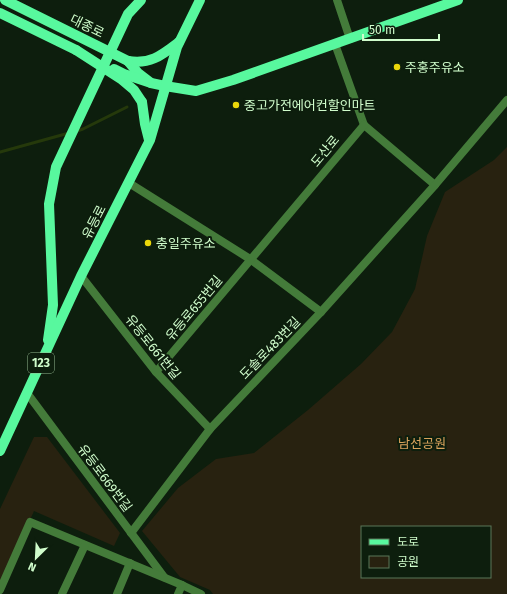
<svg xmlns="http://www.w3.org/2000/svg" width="507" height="594" font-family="'Fira Sans','Noto Sans KR',sans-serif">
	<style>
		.green { fill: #282210; fill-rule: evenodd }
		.pier { fill: #0d1e0d }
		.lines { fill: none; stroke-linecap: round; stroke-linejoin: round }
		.stream { stroke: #25390b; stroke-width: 3 }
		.minor { stroke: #447b3a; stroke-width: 8 }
		.primary { stroke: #58f89e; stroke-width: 10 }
		.primary-bridge { stroke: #58f89e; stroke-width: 10 }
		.poi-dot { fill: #ebd70a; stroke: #0d1e0d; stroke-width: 1.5 }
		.labels { text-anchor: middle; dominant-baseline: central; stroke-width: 4; stroke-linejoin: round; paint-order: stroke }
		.shield { fill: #0d1e0d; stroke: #96ba93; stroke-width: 1 }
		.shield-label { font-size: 12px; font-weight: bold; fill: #d0fdcc }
		.street-label { font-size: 13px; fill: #d0fdcc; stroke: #0d1e0d }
		.poi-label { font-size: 13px; fill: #d0fdcc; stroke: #0d1e0d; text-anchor: start }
		.park-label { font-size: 13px; fill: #d9a25c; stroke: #0d1e0d }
	</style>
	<rect width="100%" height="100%" fill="#0d1e0d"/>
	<g class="green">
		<path d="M507 147V594H213L210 590 180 577 142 531 178 488 216 459 254 453 308 410 361 364 392 332 415 289 427 236 445 192 494 160ZM362 527H490V577H362Z"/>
		<polygon points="34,437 47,437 120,533 114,546 34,511 0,587 0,509"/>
	</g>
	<polygon class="pier" points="0,0 27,0 9,30 0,26"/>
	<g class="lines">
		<g class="stream">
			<polyline points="77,131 83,129 127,107"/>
			<polyline points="0,152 69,133"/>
		</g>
		<g class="minor">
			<polyline points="337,0 350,39"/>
			<polyline points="335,44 364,125"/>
			<polyline points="364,125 435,185"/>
			<polyline points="129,183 250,259 321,312"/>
			<polyline points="81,276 156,372 210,429"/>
			<polyline points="156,372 364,125"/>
			<polyline points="27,393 164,577"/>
			<polyline points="131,533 210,429 321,312 435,185 507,100"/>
			<polyline points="0,590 30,522 182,585 201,594"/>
			<polyline points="62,594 85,545"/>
			<polyline points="117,594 130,563"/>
			<polyline points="178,594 182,585"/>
		</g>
		<g class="primary">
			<polyline points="0,13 76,50"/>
			<polyline points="128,61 138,73 151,83 165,86 196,91 233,80 458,0"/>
			<path d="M128 61C150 65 162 55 179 42"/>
			<polyline points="142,102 145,124 149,140"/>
			<polyline points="48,340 53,305 49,204 56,167 128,14 141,0"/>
			<polyline points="0,451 81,276 150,140 177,47 200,0"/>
		</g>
		<g class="primary-bridge">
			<polyline points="5,0 128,61"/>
			<polyline points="76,50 121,79 134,90 142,102"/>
			<polyline points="114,69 124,74 151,83"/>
		</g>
	</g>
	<g class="poi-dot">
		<circle cx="397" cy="67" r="4"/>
		<circle cx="236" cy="105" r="4"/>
		<circle cx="148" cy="243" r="4"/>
	</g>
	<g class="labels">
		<rect class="shield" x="28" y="353" width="26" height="20" rx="3"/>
		<g class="shield-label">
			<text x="41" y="363">123</text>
		</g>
		<g class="street-label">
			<text transform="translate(87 26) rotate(26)">대종로</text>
			<text transform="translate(325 151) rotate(-50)">도산로</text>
			<text transform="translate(94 222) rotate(-63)">유등로</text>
			<text transform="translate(194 308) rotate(-50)">유등로655번길</text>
			<text transform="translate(153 347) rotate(51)">유등로661번길</text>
			<text transform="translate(270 348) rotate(-46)">도솔로483번길</text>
			<text transform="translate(105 478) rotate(53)">유등로669번길</text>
		</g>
		<g class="poi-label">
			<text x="405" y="67">주홍주유소</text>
			<text x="244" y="105">중고가전에어컨할인마트</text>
			<text x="156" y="243">충일주유소</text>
		</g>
		<g class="park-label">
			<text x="422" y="443">남선공원</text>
		</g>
	</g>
	<rect x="361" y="526" width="130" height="52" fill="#0d1e0d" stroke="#5b7759"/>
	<rect x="369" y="539" width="20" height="6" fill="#58f89e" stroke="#5b7759"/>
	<text x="397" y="546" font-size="12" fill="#d0fdcc">도로</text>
	<rect x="369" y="556" width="20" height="12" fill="#282210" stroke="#5b7759"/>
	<text x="397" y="566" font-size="12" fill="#d0fdcc">공원</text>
	<g transform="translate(36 558) rotate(204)" stroke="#0d1e0d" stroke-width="3" paint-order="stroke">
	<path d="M0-3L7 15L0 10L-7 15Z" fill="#d0fdcc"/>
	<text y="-6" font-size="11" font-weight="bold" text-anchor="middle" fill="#d0fdcc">N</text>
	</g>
	<path d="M363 34v6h76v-6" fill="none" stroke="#d0fdcc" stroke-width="2"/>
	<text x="369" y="34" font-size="12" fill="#d0fdcc" stroke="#0d1e0d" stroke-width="3" paint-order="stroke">50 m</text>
</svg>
